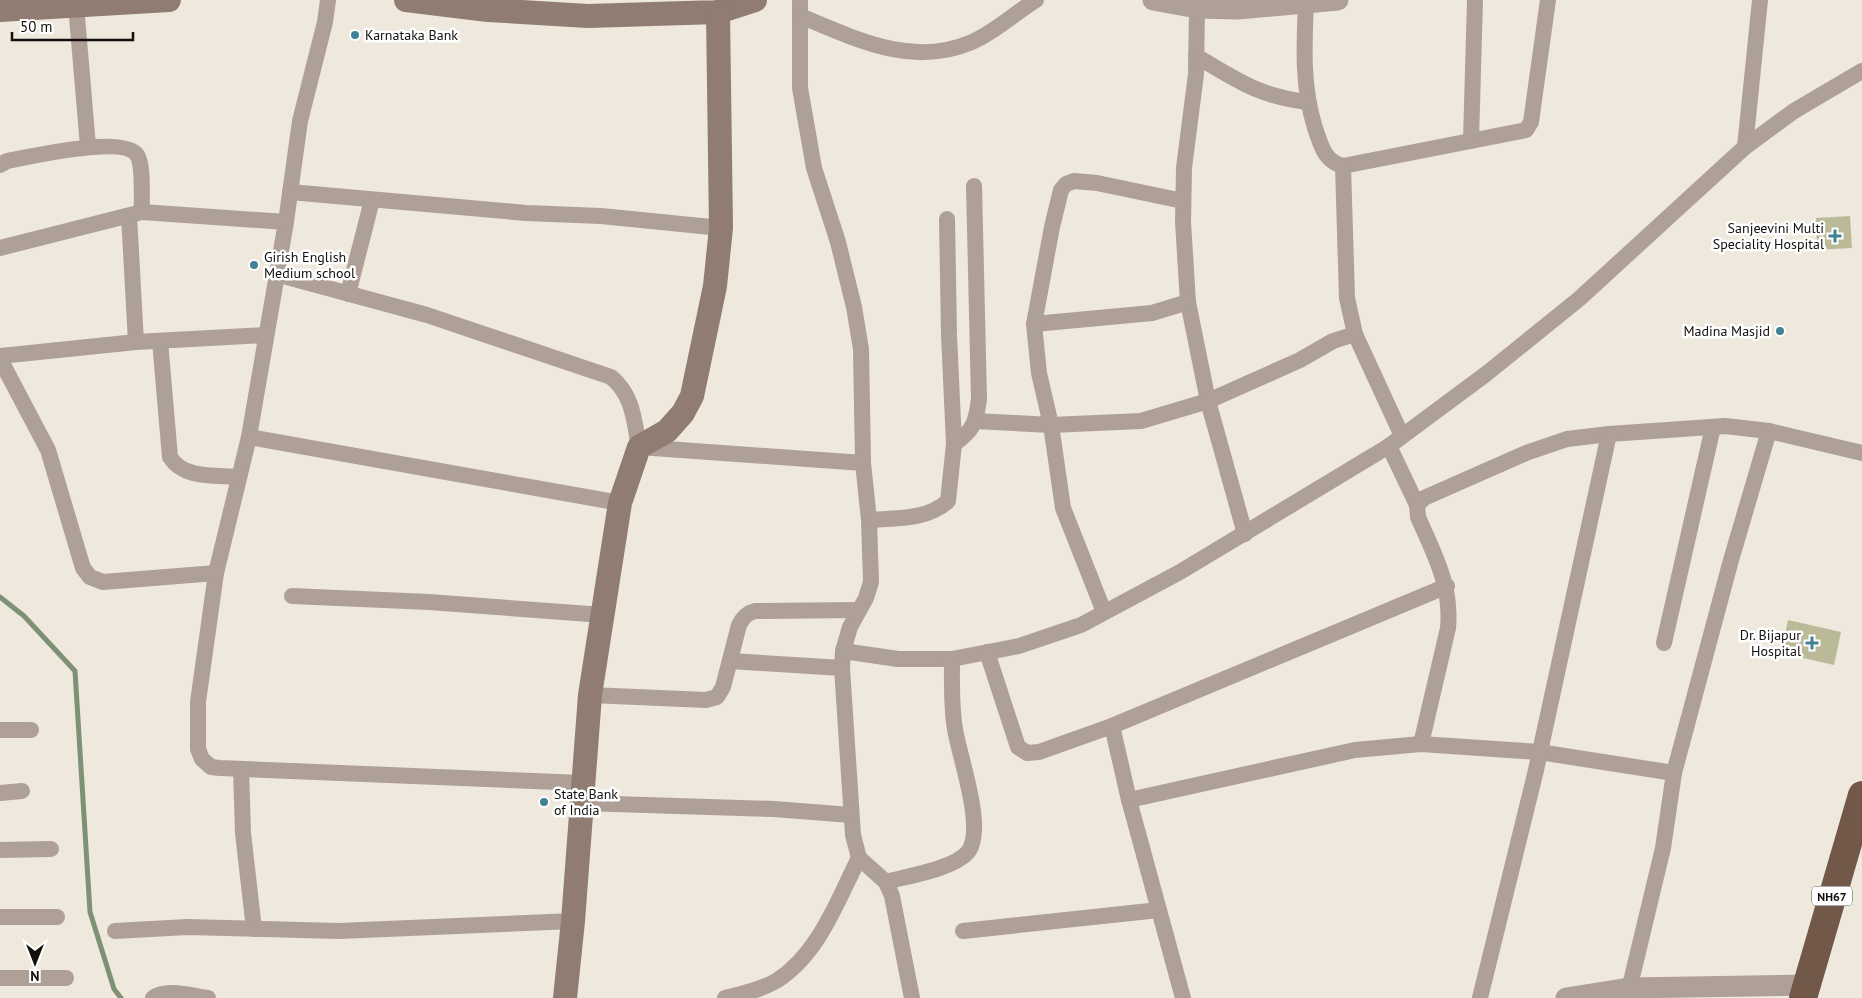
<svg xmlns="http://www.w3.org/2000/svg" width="1862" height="998" font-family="'PT Sans',sans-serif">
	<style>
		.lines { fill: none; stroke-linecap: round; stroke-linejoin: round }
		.stream { stroke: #7f9175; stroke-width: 5 }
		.building { fill: #baba99 }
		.minor { stroke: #aea097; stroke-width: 16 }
		.tertiary { stroke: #aea097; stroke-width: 21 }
		.secondary { stroke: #907c70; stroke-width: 24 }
		.trunk { stroke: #725849; stroke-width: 28 }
		.poi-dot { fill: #408293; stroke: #fff; stroke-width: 2 }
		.labels { text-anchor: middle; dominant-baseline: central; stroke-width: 5; stroke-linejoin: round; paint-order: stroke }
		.shield { fill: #fff; stroke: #595755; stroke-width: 1 }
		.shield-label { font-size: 12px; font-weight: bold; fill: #120f0c }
		.poi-label { font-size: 14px; fill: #120f0c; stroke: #fff; text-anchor: start }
	</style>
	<rect width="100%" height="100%" fill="#eee8dd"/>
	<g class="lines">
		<polyline class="stream" points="0,597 24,616 75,671 90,912 114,989 121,998"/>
	</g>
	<g class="building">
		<polygon points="1850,216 1852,248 1817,250 1816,218"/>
		<polygon points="1788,620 1841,632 1834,665 1781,653"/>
	</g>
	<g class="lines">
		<g class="minor">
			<polyline points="328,0 325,22 300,121 286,222 249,437 216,573 198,702 198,749 202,759 211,767 220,768 583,783"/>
			<polyline points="800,0 800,88 814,168 838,242 854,307 861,349 863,463 869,520 871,582 866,598 850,627 843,651 842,668 853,835 859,858 886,882 892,896 912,998"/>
			<path d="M1306 4C1304 49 1302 85 1315 128 1321 145 1324 161 1343 166L1526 130 1531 122 1548 0"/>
			<polyline points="76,5 88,146"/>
			<polyline points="1197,8 1196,74 1184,168 1183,222 1188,302 1208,401 1245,534"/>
			<path d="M800 16C856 39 912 68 972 42 995 32 1015 13 1036 0"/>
			<path d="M1196 56C1237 80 1258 96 1307 102"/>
			<polyline points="1471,141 1475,0"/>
			<polyline points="1745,147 1760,0"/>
			<path d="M0 165 7 161C29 157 123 135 137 155 144 165 141 199 142 212"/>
			<polyline points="1343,166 1347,298 1355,334 1402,436"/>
			<polyline points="290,192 526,213 601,216 721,228"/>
			<polyline points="129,216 136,342"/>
			<polyline points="0,248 142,212 286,222"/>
			<path d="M276 274 427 315 611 377C633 395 634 420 639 447L863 463"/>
			<polyline points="348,294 372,200"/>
			<polyline points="1034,324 1152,313 1188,302"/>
			<path d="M160 341 170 457C183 479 215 475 238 477"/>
			<polyline points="0,356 136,342 266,335"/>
			<polyline points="0,359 48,450 83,568 90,577 103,582 216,573"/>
			<polyline points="976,421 1051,425 1141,421 1208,401 1300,360 1333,341 1355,334"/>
			<polyline points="249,437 620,503"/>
			<path d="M954 444C974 430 976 422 979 399L974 186"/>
			<polyline points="1389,446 1417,505"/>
			<path d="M869 520C895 518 928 520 948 501L954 444 949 335 947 219"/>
			<polyline points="292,596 429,602 603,615"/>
			<polyline points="1104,612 1063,508 1051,425 1039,373 1034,324 1052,227 1061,190 1066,184 1074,181 1097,183 1183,201"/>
			<polyline points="1664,643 1713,427"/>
			<polyline points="843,651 898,659 952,659 1019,646 1081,625 1180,572 1389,446 1486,374 1579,299 1745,147 1794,111 1862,71"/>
			<polyline points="987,652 1018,747 1027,753 1039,752 1112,726 1447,586"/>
			<polyline points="730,661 842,668"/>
			<path d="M590 695 706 700 717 697 723 687 739 625C743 617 747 613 755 611L858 610"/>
			<polyline points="1112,726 1129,800 1183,998"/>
			<polyline points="0,730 31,730"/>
			<path d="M1421 744 1448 628C1452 586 1434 554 1418 517L1417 505 1424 498 1526 453 1567 439 1609 434 1725 426 1769 431 1862 453"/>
			<polyline points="241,769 243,833 254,929"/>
			<polyline points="0,793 22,791"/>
			<polyline points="1129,800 1355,750 1421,744 1539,752 1674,773"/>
			<polyline points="582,803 774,809 851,815"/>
			<polyline points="0,850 51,849"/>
			<path d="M886 882C907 876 954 869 968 852 986 829 959 756 955 729 951 706 952 682 952 659"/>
			<polyline points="0,917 57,917"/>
			<polyline points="115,931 187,927 339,931 573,921"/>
			<polyline points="963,931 1159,910"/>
			<polyline points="0,978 66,978"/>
			<path d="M153 998C167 988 192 996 208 998"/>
			<path d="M725 998C741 994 761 990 776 981 819 954 837 901 859 858"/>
			<polyline points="1480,998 1536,770 1609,434"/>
			<polyline points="1627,998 1663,848 1674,773 1731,560 1769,431"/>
		</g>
		<g class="tertiary">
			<polyline points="1153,0 1197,8 1238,9 1338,0"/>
			<polyline points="1566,998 1629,988 1806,985"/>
		</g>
		<g class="secondary">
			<polyline points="406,0 488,10 588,16 718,12 755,0"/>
			<polyline points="0,10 169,0"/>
			<polyline points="565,998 573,921 590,695 620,503 639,447 667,431 683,413 692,396 715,286 721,228 718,12"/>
		</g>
		<polyline class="trunk" points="1803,998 1862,795"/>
	</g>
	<g class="poi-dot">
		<circle cx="355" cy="35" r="5"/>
		<path d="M1832.5 228.5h5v5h5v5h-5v5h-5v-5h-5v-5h5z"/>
		<circle cx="254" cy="265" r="5"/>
		<circle cx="1780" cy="331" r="5"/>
		<path d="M1809.5 635.5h5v5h5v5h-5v5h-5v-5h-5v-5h5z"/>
		<circle cx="544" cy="802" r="5"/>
	</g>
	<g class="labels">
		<rect class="shield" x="1812" y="886.5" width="40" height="19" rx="4"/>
		<g class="shield-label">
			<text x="1832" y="896">NH67</text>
		</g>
		<g class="poi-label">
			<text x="365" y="35">Karnataka Bank</text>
			<text x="1824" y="228" text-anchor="end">Sanjeevini Multi<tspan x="1824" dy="16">Speciality Hospital</tspan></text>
			<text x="264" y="257">Girish English<tspan x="264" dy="16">Medium school</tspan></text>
			<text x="1770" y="331" text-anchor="end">Madina Masjid</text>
			<text x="1801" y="635" text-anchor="end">Dr. Bijapur<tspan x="1801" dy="16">Hospital</tspan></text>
			<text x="554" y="794">State Bank<tspan x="554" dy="16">of India</tspan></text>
		</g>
	</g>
	<g transform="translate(35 963) rotate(180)" stroke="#ffffff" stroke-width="4" paint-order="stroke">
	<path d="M0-4L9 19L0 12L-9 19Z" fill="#120f0c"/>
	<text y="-8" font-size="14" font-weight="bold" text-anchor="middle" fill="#120f0c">N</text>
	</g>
	<path d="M12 32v8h121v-8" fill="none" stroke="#120f0c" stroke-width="2.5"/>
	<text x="20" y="32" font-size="15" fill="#120f0c" stroke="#ffffff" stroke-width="4" paint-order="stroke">50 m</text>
</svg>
